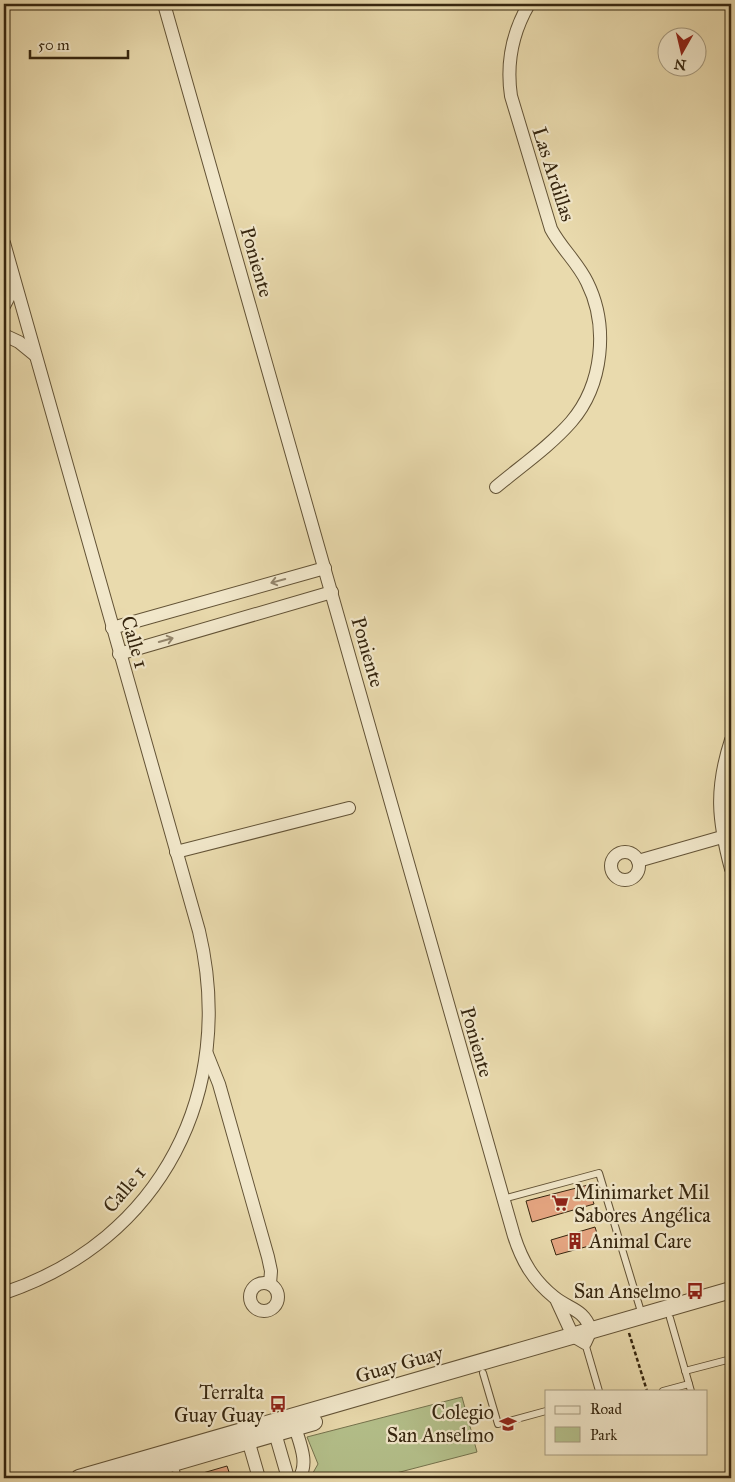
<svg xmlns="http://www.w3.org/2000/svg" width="735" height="1482" font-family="'IM FELL Great Primer',serif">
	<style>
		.green { fill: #b4c08b; stroke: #75734d }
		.building { fill: #e5a581; stroke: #36260f }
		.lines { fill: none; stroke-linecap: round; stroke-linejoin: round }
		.service-casing { stroke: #635336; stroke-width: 8 }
		.minor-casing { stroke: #635336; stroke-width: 14 }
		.tertiary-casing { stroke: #635336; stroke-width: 18 }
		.path { stroke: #36260f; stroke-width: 2.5; stroke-dasharray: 4 2.5; stroke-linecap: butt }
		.service { stroke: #f1e7ca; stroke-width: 6 }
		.minor { stroke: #f1e7ca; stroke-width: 12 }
		.tertiary { stroke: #f1e7ca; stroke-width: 16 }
		.oneway { stroke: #94866c }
		.labels { text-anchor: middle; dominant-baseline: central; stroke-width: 4.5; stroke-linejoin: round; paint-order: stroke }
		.street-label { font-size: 20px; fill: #36260f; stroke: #f1e7ca }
		.poi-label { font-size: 20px; fill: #36260f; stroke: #f1e7ca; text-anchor: end }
	</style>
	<rect width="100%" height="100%" fill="#e9daad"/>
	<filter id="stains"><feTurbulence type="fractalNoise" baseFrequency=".004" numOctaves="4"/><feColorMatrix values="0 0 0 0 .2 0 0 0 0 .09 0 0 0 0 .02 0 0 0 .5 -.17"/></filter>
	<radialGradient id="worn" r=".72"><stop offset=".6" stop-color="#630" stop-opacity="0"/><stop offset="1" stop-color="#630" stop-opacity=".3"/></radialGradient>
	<polygon class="green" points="462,1397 477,1452 377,1478 310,1478 318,1464 307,1437"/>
	<g class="building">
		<polygon points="588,1185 594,1204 532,1222 526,1201"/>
		<polygon points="595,1227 600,1243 556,1255 551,1240"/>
		<polygon points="227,1466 231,1478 197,1478 196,1475"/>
	</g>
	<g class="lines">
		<g class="service-casing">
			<g id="service">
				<polyline points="503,1199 599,1173 642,1315"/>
				<polyline points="670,1318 691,1391"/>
				<polyline points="585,1343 599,1391"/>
				<polyline points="685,1371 731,1359"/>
				<polyline points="483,1373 498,1424 546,1411"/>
				<polyline points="663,1391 689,1384"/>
				<polyline points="174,1463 178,1478"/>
			</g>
		</g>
		<g class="minor-casing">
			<g id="minor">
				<path d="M164 4 514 1236C522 1261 533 1280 554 1297 570 1310 583 1308 591 1330L585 1343 573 1336 556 1299"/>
				<path d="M4 243 199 931C237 1091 162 1240 4 1293"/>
				<polyline points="4,306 15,285"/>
				<polyline points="4,335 19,342 35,355"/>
				<path d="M496 487C521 466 549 447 571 422 603 385 609 326 587 282 578 263 561 248 551 229L511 96C506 62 512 33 529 4"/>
				<polyline points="112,628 325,568"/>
				<polyline points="119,654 332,592"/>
				<path d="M731 740C715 789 718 820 731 869"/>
				<circle cx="625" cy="866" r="14"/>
				<polyline points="176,852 349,808"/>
				<polyline points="638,861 722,837"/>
				<polyline points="207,1054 219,1084 268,1257 271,1271 270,1284"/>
				<circle cx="264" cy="1297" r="14"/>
				<path d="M295 1427C300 1444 309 1463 299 1478"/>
				<polyline points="246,1433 259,1478"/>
				<polyline points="275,1433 288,1478"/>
			</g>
		</g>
		<g class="tertiary-casing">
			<g id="tertiary">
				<polyline points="79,1478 731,1290"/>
				<polyline points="122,1478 314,1422"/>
			</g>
		</g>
		<polyline class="path" points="629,1333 647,1391"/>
		<use href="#service" class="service"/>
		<use href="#minor" class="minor"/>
		<use href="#tertiary" class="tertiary"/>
	</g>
	<defs><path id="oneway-shaft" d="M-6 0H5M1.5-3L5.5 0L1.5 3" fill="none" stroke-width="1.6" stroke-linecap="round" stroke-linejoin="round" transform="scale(1.25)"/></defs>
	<g class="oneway">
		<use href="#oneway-shaft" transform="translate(278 581) rotate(165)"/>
		<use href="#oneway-shaft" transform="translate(166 640) rotate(-16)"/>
	</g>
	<defs>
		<g id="supermarket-bare" transform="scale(1.35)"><path d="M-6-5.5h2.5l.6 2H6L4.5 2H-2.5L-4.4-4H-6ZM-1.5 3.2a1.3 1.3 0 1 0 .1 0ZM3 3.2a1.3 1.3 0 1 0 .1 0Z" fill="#8f2418" stroke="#f1e7ca" stroke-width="2.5" paint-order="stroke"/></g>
		<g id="building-bare" transform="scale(1.35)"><path d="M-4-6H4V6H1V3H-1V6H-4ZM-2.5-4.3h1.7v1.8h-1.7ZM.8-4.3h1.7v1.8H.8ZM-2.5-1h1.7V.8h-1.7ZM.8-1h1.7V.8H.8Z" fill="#8f2418" stroke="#f1e7ca" stroke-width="2.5" paint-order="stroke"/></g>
		<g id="bus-bare" transform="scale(1.35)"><path d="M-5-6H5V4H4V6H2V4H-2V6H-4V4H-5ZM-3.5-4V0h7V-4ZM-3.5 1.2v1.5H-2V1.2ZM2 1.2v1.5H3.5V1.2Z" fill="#8f2418" stroke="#f1e7ca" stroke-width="2.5" paint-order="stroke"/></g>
		<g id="school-bare" transform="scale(1.35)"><path d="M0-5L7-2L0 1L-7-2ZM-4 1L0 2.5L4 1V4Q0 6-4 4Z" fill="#8f2418" stroke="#f1e7ca" stroke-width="2.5" paint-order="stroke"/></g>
	</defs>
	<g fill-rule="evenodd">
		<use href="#supermarket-bare" x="560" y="1203"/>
		<use href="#building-bare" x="575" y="1241"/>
		<use href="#bus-bare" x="695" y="1291"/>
		<use href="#bus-bare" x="278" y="1404"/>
		<use href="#school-bare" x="508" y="1424"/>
	</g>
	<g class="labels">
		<g class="street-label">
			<text transform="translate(554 174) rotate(72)">Las Ardillas</text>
			<text transform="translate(257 262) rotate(74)">Poniente</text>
			<text transform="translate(135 642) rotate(74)">Calle 1</text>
			<text transform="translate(368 652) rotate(74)">Poniente</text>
			<text transform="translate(477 1042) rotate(74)">Poniente</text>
			<text transform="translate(124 1189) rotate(-50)">Calle 1</text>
			<text transform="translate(399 1364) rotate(-16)">Guay Guay</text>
		</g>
		<g class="poi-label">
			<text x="574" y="1192" text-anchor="start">Minimarket Mil<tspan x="574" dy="23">Sabores Angélica</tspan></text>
			<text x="589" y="1241" text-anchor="start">Animal Care</text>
			<text x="681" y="1291">San Anselmo</text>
			<text x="264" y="1392">Terralta<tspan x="264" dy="23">Guay Guay</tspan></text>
			<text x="494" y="1412">Colegio<tspan x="494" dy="23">San Anselmo</tspan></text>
		</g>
	</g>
	<rect width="735" height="1482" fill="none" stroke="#e9daad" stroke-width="20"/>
	<rect x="5" y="5" width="725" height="1472" fill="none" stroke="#36260f" stroke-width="2.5"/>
	<rect x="10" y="10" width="715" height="1462" fill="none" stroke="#36260f"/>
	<rect x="545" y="1390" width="162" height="65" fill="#f1e7ca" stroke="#a69a7f"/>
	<rect x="555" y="1406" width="25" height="8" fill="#f1e7ca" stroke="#a69a7f"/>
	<text x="590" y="1414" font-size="15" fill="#36260f">Road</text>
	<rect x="555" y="1427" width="25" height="15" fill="#b4c08b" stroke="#a69a7f"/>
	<text x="590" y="1440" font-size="15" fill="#36260f">Park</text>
	<g transform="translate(682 52) rotate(188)"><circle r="24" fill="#f1e7ca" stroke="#a69a7f"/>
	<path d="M0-4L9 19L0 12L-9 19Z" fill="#8f2418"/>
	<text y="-8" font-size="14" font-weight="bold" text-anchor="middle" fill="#36260f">N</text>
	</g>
	<path d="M30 50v8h98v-8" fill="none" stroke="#36260f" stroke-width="2.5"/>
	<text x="38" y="50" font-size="15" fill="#36260f" stroke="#f1e7ca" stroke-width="4" paint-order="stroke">50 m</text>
	<rect width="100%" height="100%" filter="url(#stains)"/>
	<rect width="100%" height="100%" fill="url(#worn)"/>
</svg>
